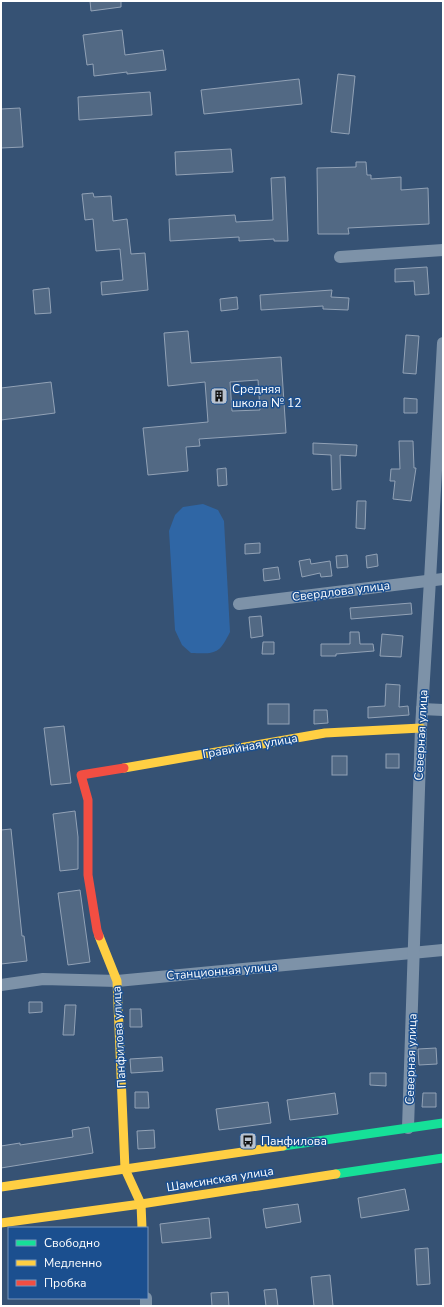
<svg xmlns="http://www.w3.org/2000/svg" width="444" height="1307" font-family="'Nunito Sans',sans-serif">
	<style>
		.green { fill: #2f66a5 }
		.building { fill: #526984; stroke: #92a2b6; fill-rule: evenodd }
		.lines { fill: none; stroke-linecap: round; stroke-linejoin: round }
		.street { stroke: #7d92a8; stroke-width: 12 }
		.fast { stroke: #16e098; stroke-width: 9 }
		.slow { stroke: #ffcf43; stroke-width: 9 }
		.jam { stroke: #f24e42; stroke-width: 9 }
		.labels { text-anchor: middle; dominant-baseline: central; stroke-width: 3; stroke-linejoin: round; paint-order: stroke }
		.poi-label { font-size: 12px; fill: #fff; stroke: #1b4f8f; text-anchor: start }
		.street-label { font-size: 12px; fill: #fff; stroke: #1b4f8f }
	</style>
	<rect width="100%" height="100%" fill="#365274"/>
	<path class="green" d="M203 504 218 510 224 521 230 632C219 654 216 654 191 653L182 645 175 630 169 531 175 515 183 507Z"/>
	<g class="building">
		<polygon points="90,1 121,1 121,7 91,11"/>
		<polygon points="122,30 125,55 163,50 166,70 127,74 127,72 94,76 93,64 87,65 83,35"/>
		<polygon points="338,74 355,76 349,134 331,132"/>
		<polygon points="299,79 302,104 204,114 201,90"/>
		<polygon points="150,92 152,115 79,120 78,97"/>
		<polygon points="20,108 23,147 1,148 1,109"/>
		<polygon points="231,149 233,172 176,175 175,152"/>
		<polygon points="356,162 366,162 367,175 371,175 371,179 401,177 401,190 428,188 429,224 348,228 349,234 318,234 317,168 356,167"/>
		<polygon points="285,177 288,241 274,241 274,239 239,241 239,237 170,241 169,219 235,215 236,222 273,220 271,178"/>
		<polygon points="93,193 94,197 111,196 113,221 127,219 131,254 145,253 148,290 102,295 101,282 123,280 120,249 96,251 93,219 85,220 82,194"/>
		<polygon points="427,267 429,294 415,295 414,281 395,282 395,269"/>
		<polygon points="49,288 51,313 35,314 33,290"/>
		<polygon points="332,290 331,297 349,298 348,310 323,309 323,306 261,310 260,295"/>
		<polygon points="237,297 238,309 221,311 220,299"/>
		<path d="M188 331 191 363 281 357 286 433 199 439 200 446 186 447 188 471 148 475 143 428 208 422 205 382 168 386 164 333ZM258 380 260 410 232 411 230 382Z"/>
		<polygon points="406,335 419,336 416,374 403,373"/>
		<polygon points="51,382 55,413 1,420 1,388"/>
		<polygon points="404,398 417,399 417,413 404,413"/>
		<polygon points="399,441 413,441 414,468 416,468 411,501 393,499 395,481 390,481 391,469 400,469"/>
		<polygon points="313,443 357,445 356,456 340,455 341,489 332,490 331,455 313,454"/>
		<polygon points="226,468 227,485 218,486 217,469"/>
		<polygon points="357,501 366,501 365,529 356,528"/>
		<polygon points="260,543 260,553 245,554 245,544"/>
		<polygon points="377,554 378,566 367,568 366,556"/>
		<polygon points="347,555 348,567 337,568 336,556"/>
		<polygon points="310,559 311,564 330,561 332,576 321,577 320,573 302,577 299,561"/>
		<polygon points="278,567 280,579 264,581 263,569"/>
		<polygon points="411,603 412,614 351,619 350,608"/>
		<polygon points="261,616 263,636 251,638 249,617"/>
		<polygon points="350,632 359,632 360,644 373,644 374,651 336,654 336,656 321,656 321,644 350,644"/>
		<polygon points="382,634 403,636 401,657 380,656"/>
		<polygon points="263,642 274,642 274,654 262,654"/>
		<polygon points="386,684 400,685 399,707 408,706 409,715 368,718 368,707 385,706"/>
		<rect x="268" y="704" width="21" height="20"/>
		<polygon points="314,710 327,710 328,723 314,724"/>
		<polygon points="64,726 71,783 51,785 44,728"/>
		<rect x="386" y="754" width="13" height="14"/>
		<rect x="332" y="756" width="15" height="19"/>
		<polygon points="75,811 78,837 78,869 60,871 53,814"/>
		<polygon points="11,829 22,936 24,936 27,961 1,964 1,830"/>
		<polygon points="80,890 90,962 68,965 58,893"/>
		<polygon points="29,1002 42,1002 42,1012 29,1013"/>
		<polygon points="65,1005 76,1005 74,1035 63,1035"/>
		<polygon points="130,1009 141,1009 142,1027 130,1027"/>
		<polygon points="436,1048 437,1064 419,1065 418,1049"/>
		<polygon points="162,1057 163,1071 131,1073 130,1059"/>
		<polygon points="370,1073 386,1073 386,1086 370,1085"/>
		<polygon points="135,1092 148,1092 149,1108 135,1108"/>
		<polygon points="335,1093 338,1114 290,1120 287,1100"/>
		<polygon points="423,1093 436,1093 436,1107 422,1107"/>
		<polygon points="268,1102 271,1123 219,1130 216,1109"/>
		<polygon points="89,1127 93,1153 1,1168 1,1146 20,1143 20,1145 73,1137 72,1130"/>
		<polygon points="154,1130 155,1148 138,1149 137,1131"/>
		<polygon points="405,1189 409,1210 361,1218 358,1198"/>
		<polygon points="298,1204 301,1222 266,1228 263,1209"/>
		<polygon points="209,1218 211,1238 162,1243 160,1224"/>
		<polygon points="428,1248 430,1284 417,1285 415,1249"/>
		<polygon points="330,1275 333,1306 314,1306 311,1277"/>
		<polygon points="276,1289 278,1306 266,1306 264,1290"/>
		<polygon points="228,1292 229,1306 212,1306 211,1293"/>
	</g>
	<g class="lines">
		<g class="street">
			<polyline points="340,257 443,250"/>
			<polyline points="239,604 443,579"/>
			<polyline points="422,709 443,710"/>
			<polyline points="1,985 43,979 117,981 443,950"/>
			<polyline points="408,1128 421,728 430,580 443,343"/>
			<polyline points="146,1298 146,1306"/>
		</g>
		<g class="fast">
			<polyline points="283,1146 443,1123"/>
			<polyline points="336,1174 443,1158"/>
		</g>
		<g class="slow">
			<polyline points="124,768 325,733 421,728"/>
			<polyline points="99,936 117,981 125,1169 141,1204 142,1228"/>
			<polyline points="1,1187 283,1146"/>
			<polyline points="1,1223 141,1204 336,1174"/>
		</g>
		<polyline class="jam" points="99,936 97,930 88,875 88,800 81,775 124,768"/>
	</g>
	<defs>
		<g id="building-square" transform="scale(0.9)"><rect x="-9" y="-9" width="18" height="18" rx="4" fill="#b9c2ce" stroke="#1b4f8f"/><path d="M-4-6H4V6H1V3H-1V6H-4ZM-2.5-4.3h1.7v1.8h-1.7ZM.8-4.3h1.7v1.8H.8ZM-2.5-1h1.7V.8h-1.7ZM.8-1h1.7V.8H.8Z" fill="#111"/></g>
		<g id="bus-square" transform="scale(0.9)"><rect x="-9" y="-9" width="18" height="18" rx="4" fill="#b9c2ce" stroke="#1b4f8f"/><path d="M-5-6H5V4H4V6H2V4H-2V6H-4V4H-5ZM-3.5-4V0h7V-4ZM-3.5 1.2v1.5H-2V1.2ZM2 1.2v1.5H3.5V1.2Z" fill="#111"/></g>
	</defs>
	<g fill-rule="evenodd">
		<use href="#building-square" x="219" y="396"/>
		<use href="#bus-square" x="248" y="1141"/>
	</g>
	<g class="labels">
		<g class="poi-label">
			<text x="232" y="389">Средняя<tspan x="232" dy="14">школа № 12</tspan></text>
			<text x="261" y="1141">Панфилова</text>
		</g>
		<g class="street-label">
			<text transform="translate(341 591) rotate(-7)">Свердлова улица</text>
			<text transform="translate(421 735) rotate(-87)">Северная улица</text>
			<text transform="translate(250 746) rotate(-10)">Гравийная улица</text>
			<text transform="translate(222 971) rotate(-5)">Станционная улица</text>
			<text transform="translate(119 1037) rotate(-93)">Панфилова улица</text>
			<text transform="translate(411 1059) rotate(-88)">Северная улица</text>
			<text transform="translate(220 1179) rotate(-9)">Шамсинская улица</text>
		</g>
	</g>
	<rect width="444" height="1307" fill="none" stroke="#ffffff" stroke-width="4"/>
	<rect x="8" y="1227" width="140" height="72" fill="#1b4f8f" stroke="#7695bc"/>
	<rect x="16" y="1240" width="20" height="6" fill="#16e098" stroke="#7695bc"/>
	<text x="44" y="1247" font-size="12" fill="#ffffff">Свободно</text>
	<rect x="16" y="1260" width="20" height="6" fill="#ffcf43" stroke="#7695bc"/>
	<text x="44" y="1267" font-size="12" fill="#ffffff">Медленно</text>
	<rect x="16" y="1280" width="20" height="6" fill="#f24e42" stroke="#7695bc"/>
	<text x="44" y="1287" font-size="12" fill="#ffffff">Пробка</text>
</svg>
